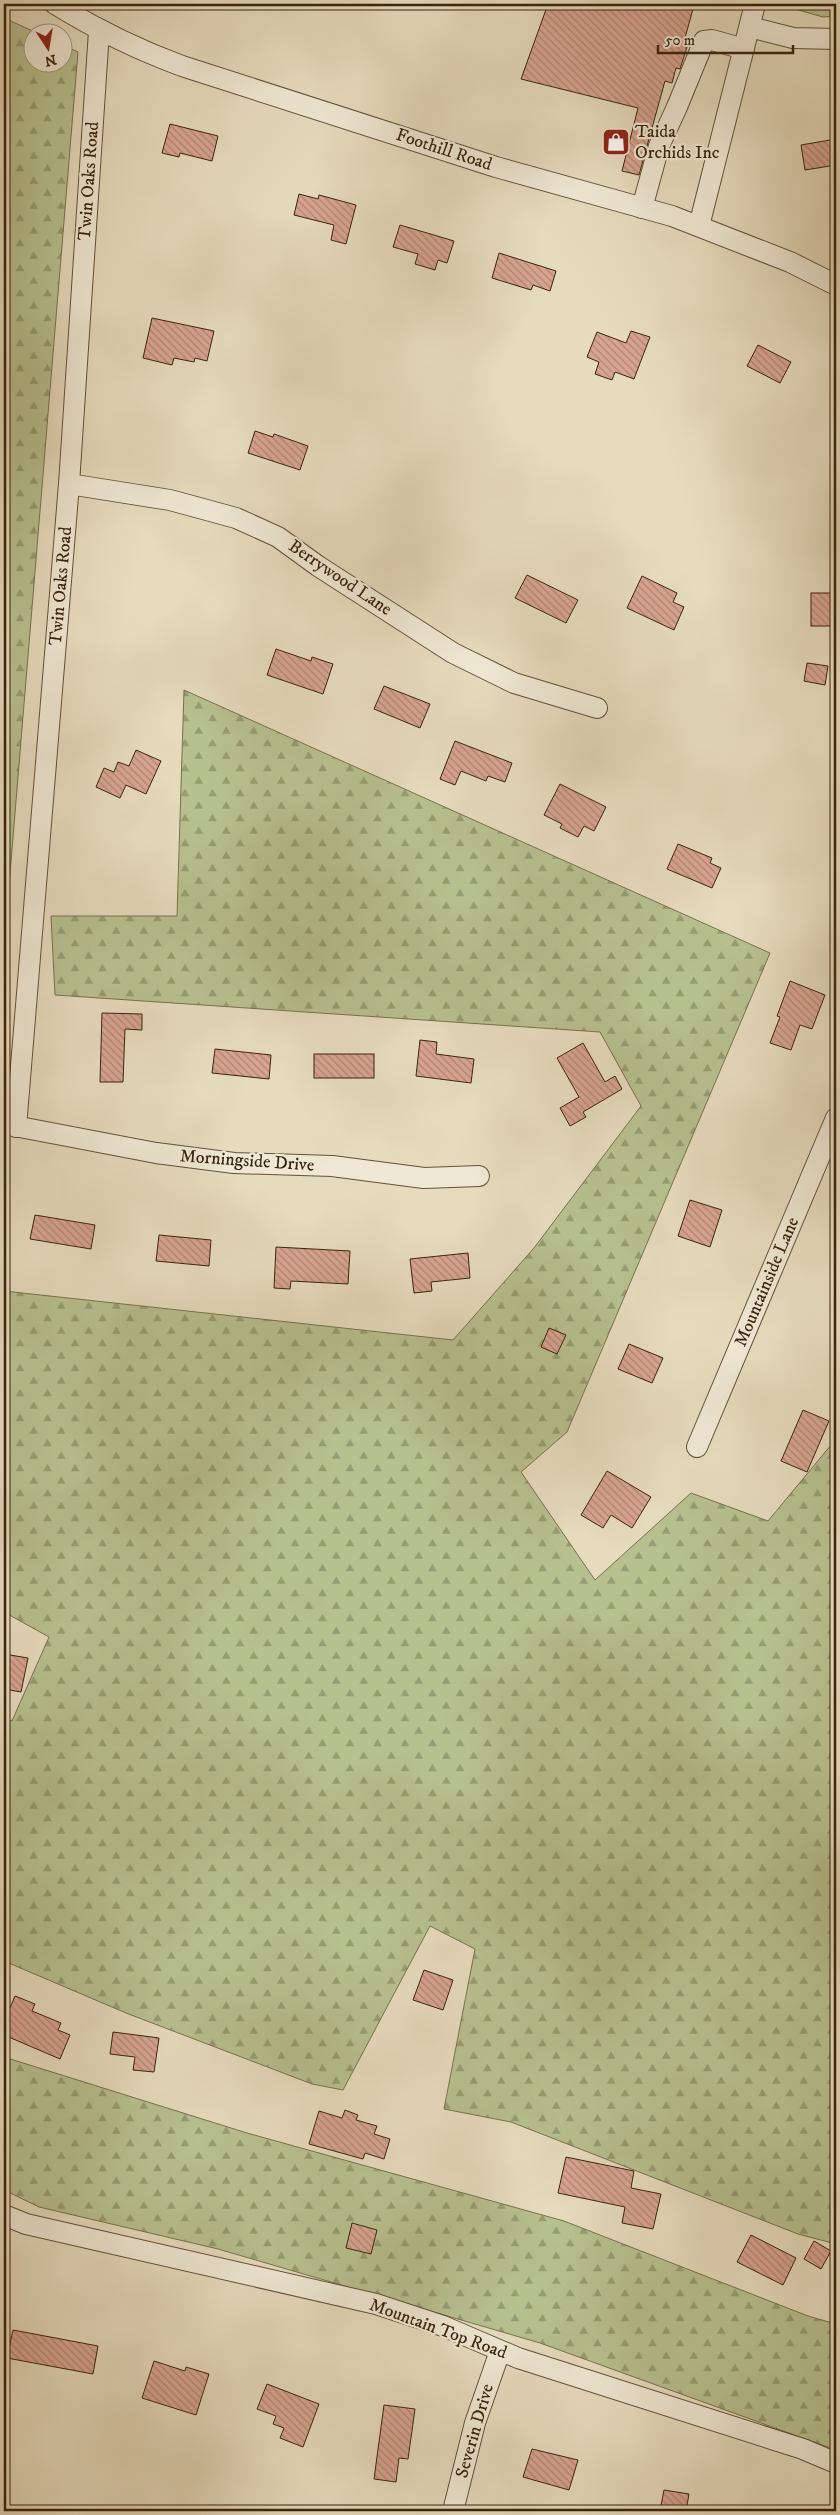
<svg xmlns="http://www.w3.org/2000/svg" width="840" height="2515" font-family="'IM FELL DW Pica',serif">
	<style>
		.forest { fill: url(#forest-firs); stroke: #78724e }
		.building { fill: url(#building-back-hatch); stroke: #39230c }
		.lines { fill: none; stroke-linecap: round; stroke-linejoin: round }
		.minor-casing { stroke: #645138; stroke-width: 22 }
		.minor { stroke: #efe8d4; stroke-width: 20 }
		.labels { text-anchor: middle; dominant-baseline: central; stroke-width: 4.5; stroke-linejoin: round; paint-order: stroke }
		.poi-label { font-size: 18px; fill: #39230c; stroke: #efe8d4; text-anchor: start }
		.street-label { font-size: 18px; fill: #39230c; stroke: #efe8d4 }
	</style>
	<defs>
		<pattern id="forest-firs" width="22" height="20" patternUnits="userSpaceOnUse" patternTransform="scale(1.25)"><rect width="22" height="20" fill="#b7c08f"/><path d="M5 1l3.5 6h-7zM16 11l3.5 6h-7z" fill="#969c73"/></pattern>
		<pattern id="building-back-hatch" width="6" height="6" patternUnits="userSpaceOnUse" patternTransform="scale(1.25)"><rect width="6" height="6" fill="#d8a490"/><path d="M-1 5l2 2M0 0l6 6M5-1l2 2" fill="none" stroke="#b08574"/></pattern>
	</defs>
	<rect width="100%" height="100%" fill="#e6dbbd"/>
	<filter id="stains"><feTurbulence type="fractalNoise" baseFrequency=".004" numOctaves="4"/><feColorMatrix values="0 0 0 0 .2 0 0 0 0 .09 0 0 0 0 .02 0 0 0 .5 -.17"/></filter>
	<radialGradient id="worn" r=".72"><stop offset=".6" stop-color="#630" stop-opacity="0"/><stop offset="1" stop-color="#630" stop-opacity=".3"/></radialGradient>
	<g class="forest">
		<polygon points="777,4 836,4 836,16 823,17"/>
		<polygon points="4,18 35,32 32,32 32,62 62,62 63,45 78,52 4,946"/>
		<polygon points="184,690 770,953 567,1432 521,1472 595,1580 691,1493 768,1521 836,1439 836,2244 798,2234 511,2122 444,2109 475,1949 430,1926 343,2090 312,2084 126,2013 4,1961 4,1719 12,1721 49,1637 4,1612 4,1291 453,1340 534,1248 641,1106 600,1032 55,995 51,916 177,916"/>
		<polygon points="4,2057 247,2133 564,2221 808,2316 836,2324 836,2450 540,2343 218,2249 39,2207 4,2190"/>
	</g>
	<g class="building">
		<polygon points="548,4 673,4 693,9 683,45 687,47 680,69 676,68 672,83 665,81 639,175 622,171 638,108 521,79"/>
		<polygon points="170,124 218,136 212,161 180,153 179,157 162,153"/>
		<polygon points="836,139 836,165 805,170 801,145"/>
		<polygon points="299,194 318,199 319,195 356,205 346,244 331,240 334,225 294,215"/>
		<polygon points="400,225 454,241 447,263 438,260 435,270 415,264 418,254 393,247"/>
		<polygon points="499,253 556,271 550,291 533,285 531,290 492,278"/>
		<polygon points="152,318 214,331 207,361 195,358 194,362 174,358 172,365 143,358"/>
		<polygon points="631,331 650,337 634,379 615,372 612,380 595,374 599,362 587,357 597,332 626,343"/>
		<polygon points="758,345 791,362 780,383 747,366"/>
		<polygon points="255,431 273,437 274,434 308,446 300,470 248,453"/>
		<polygon points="527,575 578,600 566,623 515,598"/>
		<polygon points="642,576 677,593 673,602 684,607 674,630 627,608"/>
		<rect x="811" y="593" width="21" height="33"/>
		<polygon points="276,649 311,661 312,657 333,664 323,694 267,675"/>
		<polygon points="807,663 828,666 825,685 804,681"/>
		<polygon points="384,686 430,704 420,728 374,709"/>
		<polygon points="455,741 512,763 505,782 488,776 486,781 461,771 455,785 440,779"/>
		<polygon points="136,750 161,761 146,794 126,785 120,798 96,787 104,768 114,772 118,762 129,766"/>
		<polygon points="560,784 606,807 594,831 584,826 578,837 560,828 562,824 544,815"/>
		<polygon points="678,844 712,858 710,863 721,868 712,888 667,869"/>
		<polygon points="790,981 825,995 812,1029 800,1025 791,1050 770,1043 780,1017 777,1016"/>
		<polygon points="102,1013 142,1014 142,1030 125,1029 123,1082 100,1082"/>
		<polygon points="420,1040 437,1042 436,1054 474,1059 471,1083 416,1076"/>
		<polygon points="583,1043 605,1082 615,1076 622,1089 583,1112 586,1117 570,1126 560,1108 579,1097 557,1058"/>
		<polygon points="215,1049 271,1055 269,1079 212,1073"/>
		<rect x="314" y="1054" width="60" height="24"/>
		<polygon points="690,1200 722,1210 710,1247 678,1236"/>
		<polygon points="35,1215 95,1225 91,1249 30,1239"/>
		<polygon points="159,1235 211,1240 209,1266 156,1261"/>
		<polygon points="276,1247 350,1251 348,1284 291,1281 290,1289 274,1288"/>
		<polygon points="468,1253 470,1278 431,1282 432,1291 414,1293 410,1259"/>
		<polygon points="549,1328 566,1335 557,1354 541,1347"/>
		<polygon points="629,1344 663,1358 652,1383 618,1369"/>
		<polygon points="803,1410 829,1421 807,1472 781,1461"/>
		<polygon points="607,1471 651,1497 632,1528 611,1515 603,1528 581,1515"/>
		<polygon points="4,1654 28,1658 21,1692 4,1689"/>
		<polygon points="424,1970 453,1980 443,2010 413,2000"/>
		<polygon points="15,1996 35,2004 32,2011 61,2023 58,2030 70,2035 60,2059 4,2035 4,2022"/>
		<polygon points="113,2032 159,2038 154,2072 133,2070 135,2057 110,2054"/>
		<polygon points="345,2110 358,2115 356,2120 377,2126 374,2134 390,2139 384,2159 365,2153 363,2159 309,2144 319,2111 342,2118"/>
		<polygon points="566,2157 634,2171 631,2188 661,2194 653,2229 622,2223 625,2207 558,2193"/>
		<polygon points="352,2223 377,2230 371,2254 346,2248"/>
		<polygon points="751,2235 796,2258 783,2285 737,2262"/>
		<polygon points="814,2241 831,2251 821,2269 804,2259"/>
		<polygon points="13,2330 98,2346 93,2374 7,2358"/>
		<polygon points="154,2361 185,2371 186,2367 209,2374 196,2415 142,2398"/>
		<polygon points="267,2384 319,2404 303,2447 280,2438 284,2428 273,2424 276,2416 257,2409"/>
		<polygon points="384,2405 415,2409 408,2459 399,2458 396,2482 374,2479"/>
		<polygon points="532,2449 578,2460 569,2490 523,2477"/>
		<polygon points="664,2490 689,2494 686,2511 660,2511"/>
	</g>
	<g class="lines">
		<g class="minor-casing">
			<g id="minor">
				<path d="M55 4C97 30 136 49 182 66L496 167 672 216 790 262 836 285"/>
				<polyline points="750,27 793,38 836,39"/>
				<polyline points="642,208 659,146 677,107 704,41 712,40 744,49"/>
				<polyline points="699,226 755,4"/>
				<polyline points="69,484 170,500 236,518 278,537 318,566 453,653 514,683 597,708"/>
				<polyline points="4,1124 156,1153 234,1163 332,1166 424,1178 479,1176"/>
				<polyline points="16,1127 69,484 99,31"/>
				<polyline points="697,1447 836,1118"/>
				<polyline points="4,2215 26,2224 376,2304 443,2326 518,2358 803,2449 836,2463"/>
				<polyline points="453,2511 475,2423 500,2351"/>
			</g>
		</g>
		<use href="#minor" class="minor"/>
	</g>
	<defs>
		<g id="shop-square" transform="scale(1.4375)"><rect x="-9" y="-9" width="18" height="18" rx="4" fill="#8f2418" stroke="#efe8d4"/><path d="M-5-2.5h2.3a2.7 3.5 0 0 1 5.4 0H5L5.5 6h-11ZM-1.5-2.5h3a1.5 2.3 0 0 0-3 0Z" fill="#fff"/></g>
	</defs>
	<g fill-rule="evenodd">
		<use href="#shop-square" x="616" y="142"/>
	</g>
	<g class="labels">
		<g class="poi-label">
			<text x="635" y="132">Taida<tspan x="635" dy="21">Orchids Inc</tspan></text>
		</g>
		<g class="street-label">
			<text transform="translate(444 150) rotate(18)">Foothill Road</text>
			<text transform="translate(89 181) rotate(-86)">Twin Oaks Road</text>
			<text transform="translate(340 578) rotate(34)">Berrywood Lane</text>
			<text transform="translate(61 586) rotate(-85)">Twin Oaks Road</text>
			<text transform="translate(247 1161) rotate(4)">Morningside Drive</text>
			<text transform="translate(767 1282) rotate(-67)">Mountainside Lane</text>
			<text transform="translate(438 2329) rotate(20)">Mountain Top Road</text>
			<text transform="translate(475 2431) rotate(-74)">Severin Drive</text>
		</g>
	</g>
	<rect width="840" height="2515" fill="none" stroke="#e6dbbd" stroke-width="20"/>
	<rect x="5" y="5" width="830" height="2505" fill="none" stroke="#39230c" stroke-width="2.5"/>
	<rect x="10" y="10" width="820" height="2495" fill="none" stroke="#39230c"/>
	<g transform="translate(48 48) rotate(168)"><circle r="24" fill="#efe8d4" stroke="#a69984"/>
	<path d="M0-4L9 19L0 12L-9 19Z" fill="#8f2418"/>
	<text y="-8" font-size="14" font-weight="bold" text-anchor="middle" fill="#39230c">N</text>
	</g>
	<path d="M658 45v8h135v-8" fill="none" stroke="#39230c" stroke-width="2.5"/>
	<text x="665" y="45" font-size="15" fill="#39230c" stroke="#efe8d4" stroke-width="4" paint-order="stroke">50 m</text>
	<rect width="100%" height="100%" filter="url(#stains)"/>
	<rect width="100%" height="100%" fill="url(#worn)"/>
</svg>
